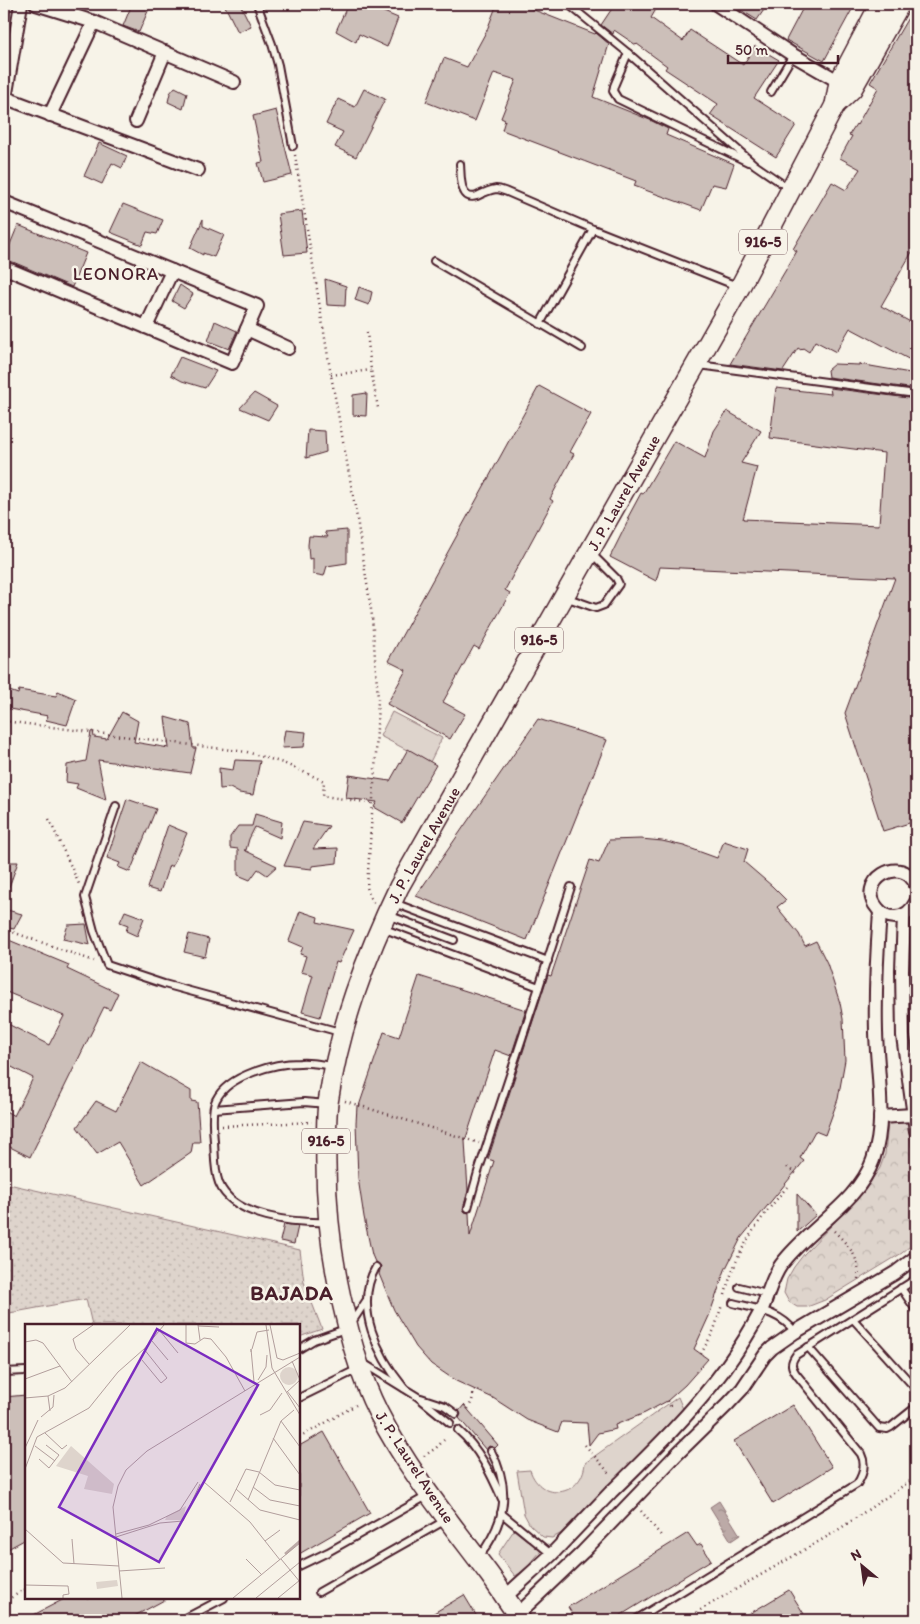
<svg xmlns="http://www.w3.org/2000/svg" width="920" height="1624" font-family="Itim,sans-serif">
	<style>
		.grass { fill: url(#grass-dots); stroke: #947a7c }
		.park { fill: url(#park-crowns); stroke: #947a7c }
		.garden { fill: #ded4cc; stroke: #947a7c }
		.water { fill: url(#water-ripples); stroke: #8e7275 }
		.building { fill: #ccbfb9; stroke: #4a1f2b }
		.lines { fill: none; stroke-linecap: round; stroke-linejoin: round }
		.lane-casing { stroke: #4a1f2b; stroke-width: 10 }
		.street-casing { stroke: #4a1f2b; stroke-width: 16 }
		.primary-casing { stroke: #4a1f2b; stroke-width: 22 }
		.path { stroke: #4a1f2b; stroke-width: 2.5; stroke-dasharray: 1 4; stroke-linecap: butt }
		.lane { stroke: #f7f3e8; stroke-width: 6 }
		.street { stroke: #f7f3e8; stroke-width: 12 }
		.primary { stroke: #f7f3e8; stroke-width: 19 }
		.labels { text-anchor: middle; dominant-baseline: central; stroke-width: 5; stroke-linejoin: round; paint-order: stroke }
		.shield { fill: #f7f3e8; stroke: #7e5f64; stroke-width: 1 }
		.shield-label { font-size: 15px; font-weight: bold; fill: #4a1f2b }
		.street-label { font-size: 16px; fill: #4a1f2b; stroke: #f7f3e8 }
		.neighbourhood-label { font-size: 18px; letter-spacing: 1px; fill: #4a1f2b; stroke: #f7f3e8 }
		.district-label { font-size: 21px; font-weight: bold; letter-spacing: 1px; fill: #4a1f2b; stroke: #f7f3e8 }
		.inset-river { fill: none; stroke: #bcaaa7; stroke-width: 2.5 }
		.inset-road { fill: none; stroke: #b29e9c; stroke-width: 1 }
		.view { fill: #7b2cbf; fill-opacity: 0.15; stroke: #7b2cbf; stroke-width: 2.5 }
		.inset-edge { fill: none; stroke: #4a1f2b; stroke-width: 2.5 }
	</style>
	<defs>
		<pattern id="grass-dots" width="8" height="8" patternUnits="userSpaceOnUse" patternTransform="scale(1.25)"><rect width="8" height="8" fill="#ded4cc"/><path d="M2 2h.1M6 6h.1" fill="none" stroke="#c0b6af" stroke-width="1.8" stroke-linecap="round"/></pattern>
		<pattern id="park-crowns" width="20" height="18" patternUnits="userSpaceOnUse" patternTransform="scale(1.25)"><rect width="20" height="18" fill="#ded4cc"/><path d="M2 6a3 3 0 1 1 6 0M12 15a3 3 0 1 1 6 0" fill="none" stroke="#c0b6af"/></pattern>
		<pattern id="water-ripples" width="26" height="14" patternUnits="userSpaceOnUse" patternTransform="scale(1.25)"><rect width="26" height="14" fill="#bcaaa7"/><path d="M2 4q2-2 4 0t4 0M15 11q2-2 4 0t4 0" fill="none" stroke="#9b8a88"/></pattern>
	</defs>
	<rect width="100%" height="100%" fill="#f7f3e8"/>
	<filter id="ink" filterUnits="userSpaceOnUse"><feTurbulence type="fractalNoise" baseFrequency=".02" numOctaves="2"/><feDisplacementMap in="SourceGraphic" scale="10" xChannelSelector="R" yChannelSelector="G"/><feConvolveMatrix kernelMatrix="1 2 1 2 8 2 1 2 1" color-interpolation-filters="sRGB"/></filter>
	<g filter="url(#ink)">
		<polygon class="grass" points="4,1183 300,1250 304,1282 322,1329 299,1337 299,1325 92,1325 86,1299 4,1314"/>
		<polygon class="park" points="888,1123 908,1123 916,1179 916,1241 902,1253 825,1300 807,1307 797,1307 789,1302 784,1293 787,1279 794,1267 804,1254 861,1195 880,1168 885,1154"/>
		<g class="garden">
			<polygon points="392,712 442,738 430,762 380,736"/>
			<path d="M678 1397 683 1409 560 1534 552 1538 543 1537 530 1525 524 1514 517 1471 530 1470C541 1503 582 1497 585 1463Z"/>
			<polygon points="514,1530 541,1551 524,1571 515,1576 498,1554"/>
		</g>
		<polygon class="water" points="719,1501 740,1535 731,1541 710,1507"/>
		<g class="building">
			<polygon points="132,4 151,4 139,32 123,26"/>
			<polygon points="224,4 240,4 251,26 238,32"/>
			<polygon points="348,4 365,4 398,18 387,47 359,34 356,42 336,31"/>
			<polygon points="497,4 519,4 595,34 596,33 609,44 593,97 650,120 668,129 666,135 734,164 726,187 712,184 701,210 634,186 636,181 502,130 505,120 501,118 516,80 494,73 475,121 426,102 444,58 467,67 487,30"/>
			<polygon points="615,4 659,4 651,18 683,41 690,30 743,65 755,46 779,60 754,98 796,125 776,157 710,115 718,104 665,69 667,66 637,44 636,45 614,30 613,34 601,25"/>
			<polygon points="731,4 768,4 757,20"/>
			<polygon points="805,4 855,4 824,61 786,40"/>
			<polygon points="916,4 916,245 881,306 916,325 916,363 850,328 836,352 815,341 809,352 803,348 801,350 798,348 783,371 730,364 797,251 793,249 832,182 846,190 860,169 840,158 852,136 849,135 856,124 857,125 878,88 870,83"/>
			<polygon points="175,87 187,93 183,109 168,102 170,93"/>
			<polygon points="364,89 385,99 356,157 335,147 343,132 326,124 338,99 355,107"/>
			<polygon points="276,110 292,175 263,182 258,163 263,162 253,116"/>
			<polygon points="99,143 127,156 122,168 112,163 102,184 84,176"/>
			<polygon points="123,204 163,220 157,234 147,232 142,245 110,232"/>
			<polygon points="302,211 307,253 284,255 278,214"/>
			<polygon points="203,219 203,226 224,235 214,257 203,253 203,255 190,248"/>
			<polygon points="18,225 86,253 72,287 13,262 4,262 4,259"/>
			<polygon points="325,279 346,286 345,306 327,305"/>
			<polygon points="180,285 193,294 184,308 172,301"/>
			<polygon points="359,287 372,292 369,305 355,300"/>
			<polygon points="215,321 237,331 229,349 208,341"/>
			<polygon points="180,357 216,371 205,388 182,381 171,375"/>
			<polygon points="834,364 859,365 859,364 916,374 916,389 828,377 827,370"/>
			<polygon points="539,386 591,414 570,452 574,454 550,499 553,501 505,590 510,593 479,649 474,646 443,702 465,714 450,739 387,704 406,670 388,661"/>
			<polygon points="776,388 831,394 830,388 916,399 916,821 883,831 845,713 895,578 660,567 656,581 610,557 629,519 627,519 641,493 643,494 674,441 705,458 714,431 727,411 761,431 741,463 757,467 743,519 879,525 884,453 770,438"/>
			<polygon points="254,393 277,406 268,420 240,408"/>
			<polygon points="367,393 366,416 353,415 353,395"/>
			<polygon points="308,430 325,431 326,452 306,458"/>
			<polygon points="347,530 347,563 327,566 324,576 313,574 313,558 309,559 308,545 309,536 328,537 325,532"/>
			<polygon points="4,689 18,694 19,690 56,696 58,691 76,699 67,725 46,720 48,716 4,708"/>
			<polygon points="122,712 138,721 134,742 169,748 165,717 190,724 193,748 196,748 190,773 98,760 106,800 76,788 78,784 66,782 67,765 86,761 91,732 93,731 94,737 107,739"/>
			<polygon points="538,719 607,740 527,940 416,896"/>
			<polygon points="285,730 306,732 304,747 282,748"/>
			<polygon points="408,749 436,765 402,823 374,807 377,802 346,798 349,775 390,781"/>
			<polygon points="235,760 260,761 253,795 239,793 230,788 220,789 219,768 233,770"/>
			<polygon points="127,799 156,809 130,872 118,867 120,863 107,858"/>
			<polygon points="255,814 282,822 280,838 255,827 249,839 246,850 244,850 277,866 267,875 258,869 250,880 238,875 238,849 230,848 230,837 238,826 252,826"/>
			<polygon points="303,822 329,826 313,849 338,848 337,863 312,866 312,869 284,866"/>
			<polygon points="168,825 187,833 172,867 169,865 160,892 147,888"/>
			<polygon points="641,839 662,841 684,846 717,858 724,841 748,849 744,862 772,886 786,900 777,907 799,934 805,946 816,941 827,963 840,1003 843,1019 845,1060 838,1099 825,1135 815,1131 800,1158 804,1161 741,1238 725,1270 709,1316 694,1349 708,1359 685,1385 667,1401 645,1413 615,1425 616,1429 598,1433 589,1445 587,1423 562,1422 558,1432 527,1420 493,1398 456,1381 431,1364 416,1347 394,1310 379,1274 381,1266 378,1263 375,1262 372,1255 364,1217 358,1178 356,1123 357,1106 359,1106 384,1032 399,1037 419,976 526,1010 511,1056 495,1050 465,1141 468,1191 463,1209 465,1212 469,1213 470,1236 494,1161 488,1159 548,975 551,976 590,860 599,863 609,840"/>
			<polygon points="4,862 18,862 5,898 4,898"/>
			<polygon points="7,910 22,914 14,929 4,927 4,916"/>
			<polygon points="125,911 144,918 137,936 126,931 128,925 120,922"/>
			<polygon points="300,911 318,917 317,922 354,930 339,963 336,962 320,1017 302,1012 313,975 301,972 306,956 300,954 303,947 289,941"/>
			<polygon points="86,924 90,945 63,939 68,925"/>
			<polygon points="189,934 209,939 205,957 184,952"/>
			<polygon points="4,938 69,965 67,969 118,993 110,1010 104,1007 30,1157 4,1144 4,1110 14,1116 33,1078 4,1063 4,1022 49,1045 64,1016 4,991"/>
			<polygon points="141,1062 191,1091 191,1101 197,1102 200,1142 193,1142 191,1153 144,1185 118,1142 97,1154 77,1127 96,1101 116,1111"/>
			<polygon points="797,1194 816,1215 797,1232"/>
			<polygon points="284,1224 298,1226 294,1244 280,1241"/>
			<polygon points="26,1395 26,1539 4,1551 4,1397"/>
			<polygon points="464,1405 498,1445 495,1448 489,1446 486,1450 459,1418 461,1414 459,1411"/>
			<polygon points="793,1405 832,1467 773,1504 734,1441"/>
			<polygon points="324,1432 370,1513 299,1554 299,1446"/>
			<polygon points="688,1533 697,1546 701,1544 711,1560 613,1620 576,1620 568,1607"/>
			<polygon points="789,1590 804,1614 794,1620 739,1620"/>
			<polygon points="464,1595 479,1620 422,1620"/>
			<polygon points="66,1598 168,1598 127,1620 24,1620"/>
		</g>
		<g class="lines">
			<g class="lane-casing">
				<g id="lane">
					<polyline points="257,4 272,44 278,65 293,146"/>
					<polyline points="568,4 628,53 755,165 790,189"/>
					<polyline points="628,53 614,86 613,91 618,99 748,162"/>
					<polyline points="771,92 793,55"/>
					<path d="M460 164C461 175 459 202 477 196 483 193 489 190 496 189 500 189 504 191 507 192L593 229 737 286"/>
					<polyline points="434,261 582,348"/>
					<polyline points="540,324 593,229"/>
					<polyline points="699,365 916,394"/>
					<polyline points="565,597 596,608 604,605 619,584 616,578 591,553"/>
					<polyline points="116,806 85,897 94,931 107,965 164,984 340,1032"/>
					<polyline points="394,903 548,961"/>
					<polyline points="388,915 454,940"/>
					<polyline points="382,928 539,987 571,887"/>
					<polyline points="214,1109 304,1102 327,1104"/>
					<polyline points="468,1208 478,1172 539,987"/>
					<path d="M328 1222C296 1223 233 1218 219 1183 214 1170 215 1155 214 1141 213 1130 211 1109 216 1100 228 1075 275 1063 300 1063 311 1062 323 1065 334 1066"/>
					<path d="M376 1267C353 1307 378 1356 404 1388"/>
					<polyline points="739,1287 767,1294"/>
					<polyline points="901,1288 916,1310"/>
					<path d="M733 1303C757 1309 780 1312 795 1332"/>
					<polyline points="853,1319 916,1389"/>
					<polyline points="808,1347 879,1428 887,1429 891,1427 916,1407"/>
					<polyline points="299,1349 314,1340 348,1328 366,1301"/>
					<polyline points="363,1363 418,1397 450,1423"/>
					<polyline points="4,1372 26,1371"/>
					<polyline points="299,1398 358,1369"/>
					<polyline points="421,1398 445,1406 456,1414"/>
					<path d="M458 1430C479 1448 491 1474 502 1499"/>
					<polyline points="501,1513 551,1554"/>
					<path d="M479 1557C505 1523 512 1490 491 1451"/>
					<polyline points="299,1566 328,1552 427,1496"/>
					<polyline points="319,1592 446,1520"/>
					<polyline points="182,1620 224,1598"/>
					<path d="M635 1620 857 1484C863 1475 866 1464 861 1454L797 1375C791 1367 790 1363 796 1355L916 1279"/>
				</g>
			</g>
			<g class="street-casing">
				<g id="street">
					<polyline points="36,4 94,22 234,82"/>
					<polyline points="716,4 793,55 845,85"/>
					<polyline points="6,98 198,170"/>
					<polyline points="4,105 21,4"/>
					<polyline points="50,115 94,22"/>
					<polyline points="136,121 165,52"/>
					<polyline points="4,202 257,306 232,363 10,270"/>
					<polyline points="146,327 172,271"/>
					<polyline points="247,329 288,348"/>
					<path d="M916 885C902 852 854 882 878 909 882 914 889 917 895 917 905 917 912 910 916 902"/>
					<polyline points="904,915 902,970 903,1036 916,1131"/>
					<polyline points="880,1117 913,1115"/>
					<path d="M505 1597C520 1583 536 1569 551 1555 571 1534 591 1513 611 1492 652 1452 692 1413 726 1367 739 1349 751 1330 761 1311 768 1296 771 1279 781 1265 807 1229 858 1203 873 1160 887 1120 877 1073 876 1032 875 992 877 952 880 912"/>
					<polyline points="517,1615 583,1552 678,1453 728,1404 742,1389 765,1355 772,1348 795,1332 895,1273 916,1257"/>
				</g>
			</g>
			<g class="primary-casing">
				<g id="primary">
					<polyline points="835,105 839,82 880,4"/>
					<path id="s1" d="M521 1620C510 1605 500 1589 489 1574 450 1522 408 1471 378 1412 360 1377 350 1337 341 1298 330 1248 325 1199 326 1147 327 1133 326 1118 328 1103 339 1027 366 956 399 887L740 287 835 105 852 89 900 4"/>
				</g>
			</g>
			<g class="path">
				<polyline points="295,155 331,375 356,512 372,616 378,699 376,755 367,887 369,895 374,904"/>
				<polyline points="367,332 371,370 378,408"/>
				<polyline points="331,375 371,370"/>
				<polyline points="4,721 247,752 283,763 324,781 323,796 372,803"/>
				<polyline points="49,819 79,884"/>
				<polyline points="4,929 94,961"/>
				<polyline points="345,1101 479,1143"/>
				<polyline points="222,1126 312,1122"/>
				<polyline points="787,1167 799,1176"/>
				<path d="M834 1231C848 1245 861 1258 858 1279"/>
				<path d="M725 1295C736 1250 758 1221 787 1187"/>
				<polyline points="701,1354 714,1330 722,1305"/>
				<polyline points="667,1401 672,1409"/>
				<polyline points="468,1409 472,1401 474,1390"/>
				<polyline points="299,1438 356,1405"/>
				<polyline points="585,1445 610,1474"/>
				<polyline points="424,1456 436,1448 444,1440"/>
				<polyline points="641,1511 663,1538"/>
				<polyline points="7,1600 26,1589"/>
				<polyline points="683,1620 835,1532 916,1477"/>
			</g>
			<use href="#lane" class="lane"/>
			<use href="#street" class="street"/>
			<use href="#primary" class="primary"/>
		</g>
	</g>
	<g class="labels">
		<g class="shield">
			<rect x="739" y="229.5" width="48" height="25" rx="4"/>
			<rect x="515" y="627.5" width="48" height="25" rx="4"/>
			<rect x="302" y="1128.5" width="48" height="25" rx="4"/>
		</g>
		<g class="shield-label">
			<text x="763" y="242">916-5</text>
			<text x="539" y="640">916-5</text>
			<text x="326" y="1141">916-5</text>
		</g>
		<g class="street-label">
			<text stroke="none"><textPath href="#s1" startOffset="1251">J. P. Laurel Avenue</textPath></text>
			<text stroke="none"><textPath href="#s1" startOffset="846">J. P. Laurel Avenue</textPath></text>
			<text transform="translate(415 1467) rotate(57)">J. P. Laurel Avenue</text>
		</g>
		<g class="neighbourhood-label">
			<text x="116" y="274">LEONORA</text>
		</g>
		<g class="district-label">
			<text x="292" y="1292">BAJADA</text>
		</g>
	</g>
	<g transform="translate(25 1324)">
		<rect width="275" height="275" fill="#f7f3e8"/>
		<path d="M46 122 89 160 87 170 59 165 63 152 31 142ZM92 256 93 262 72 265 71 258Z" fill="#ded4cc"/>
		<path d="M255 52a9 9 0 1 1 18 0a9 9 0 1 1-18 0ZM161 182 158 196H140L142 192Z" fill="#ded4cc"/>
		<path class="inset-river" d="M260 230 275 217"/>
		<path class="inset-road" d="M161 1V19L170 20 179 14 186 15 201 33 220 67M173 1 175 16M241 1 247 44 275 91M245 1 252 34 258 36 275 29M173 2 194 3M135 7 153 29M127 17 143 36M0 18 11 16 18 19 47 58M227 25 232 8 244 6M226 28V25L229 58M117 36 136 59 142 54 119 25M64 40 51 25 48 15 68 1M0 55 35 42M233 56 241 43 242 31M262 67 275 84M262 68 275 56 267 37M23 72 25 87M0 74 23 72 40 64 105 1M235 91 245 86 257 69M16 93 28 83 29 71M256 97 275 123M20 109 37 125 42 121M248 114 275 151M10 122 30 137M0 124 13 96M14 135 24 144 34 131 21 121M0 145 12 113 64 84 93 48 119 25 139 1M179 158 225 198 255 236M228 163 245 176 275 182M211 165 235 186 275 196M223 176 256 97 269 86M205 178 221 145 234 148 250 161 275 166M0 205 38 239 94 242M91 210 124 201 155 186 173 158M91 213 135 199 158 197 175 160M47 215 49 240M240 217 255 206M221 235 237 251M256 235 275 258M94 247 140 244M0 261 43 262 44 270 38 271V274M97 274 88 183 93 162 101 146 122 127 275 33M208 274 275 219M231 274 275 238M253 274 275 256"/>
		<path class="view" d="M132 5 233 61 134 238 34 183Z"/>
		<rect width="275" height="275" class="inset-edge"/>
	</g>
	<rect width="920" height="1624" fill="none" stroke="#f7f3e8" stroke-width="20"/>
	<rect x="10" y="10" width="900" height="1604" fill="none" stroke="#4a1f2b" stroke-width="2" filter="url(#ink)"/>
	<g transform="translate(862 1566) rotate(331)" stroke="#f7f3e8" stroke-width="4" paint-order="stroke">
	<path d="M0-4L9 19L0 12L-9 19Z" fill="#4a1f2b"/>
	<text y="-8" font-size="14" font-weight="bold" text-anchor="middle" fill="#4a1f2b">N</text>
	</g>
	<path d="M728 55v8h110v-8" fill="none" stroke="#4a1f2b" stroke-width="2.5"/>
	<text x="735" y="55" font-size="15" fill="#4a1f2b" stroke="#f7f3e8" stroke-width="4" paint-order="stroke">50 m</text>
</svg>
